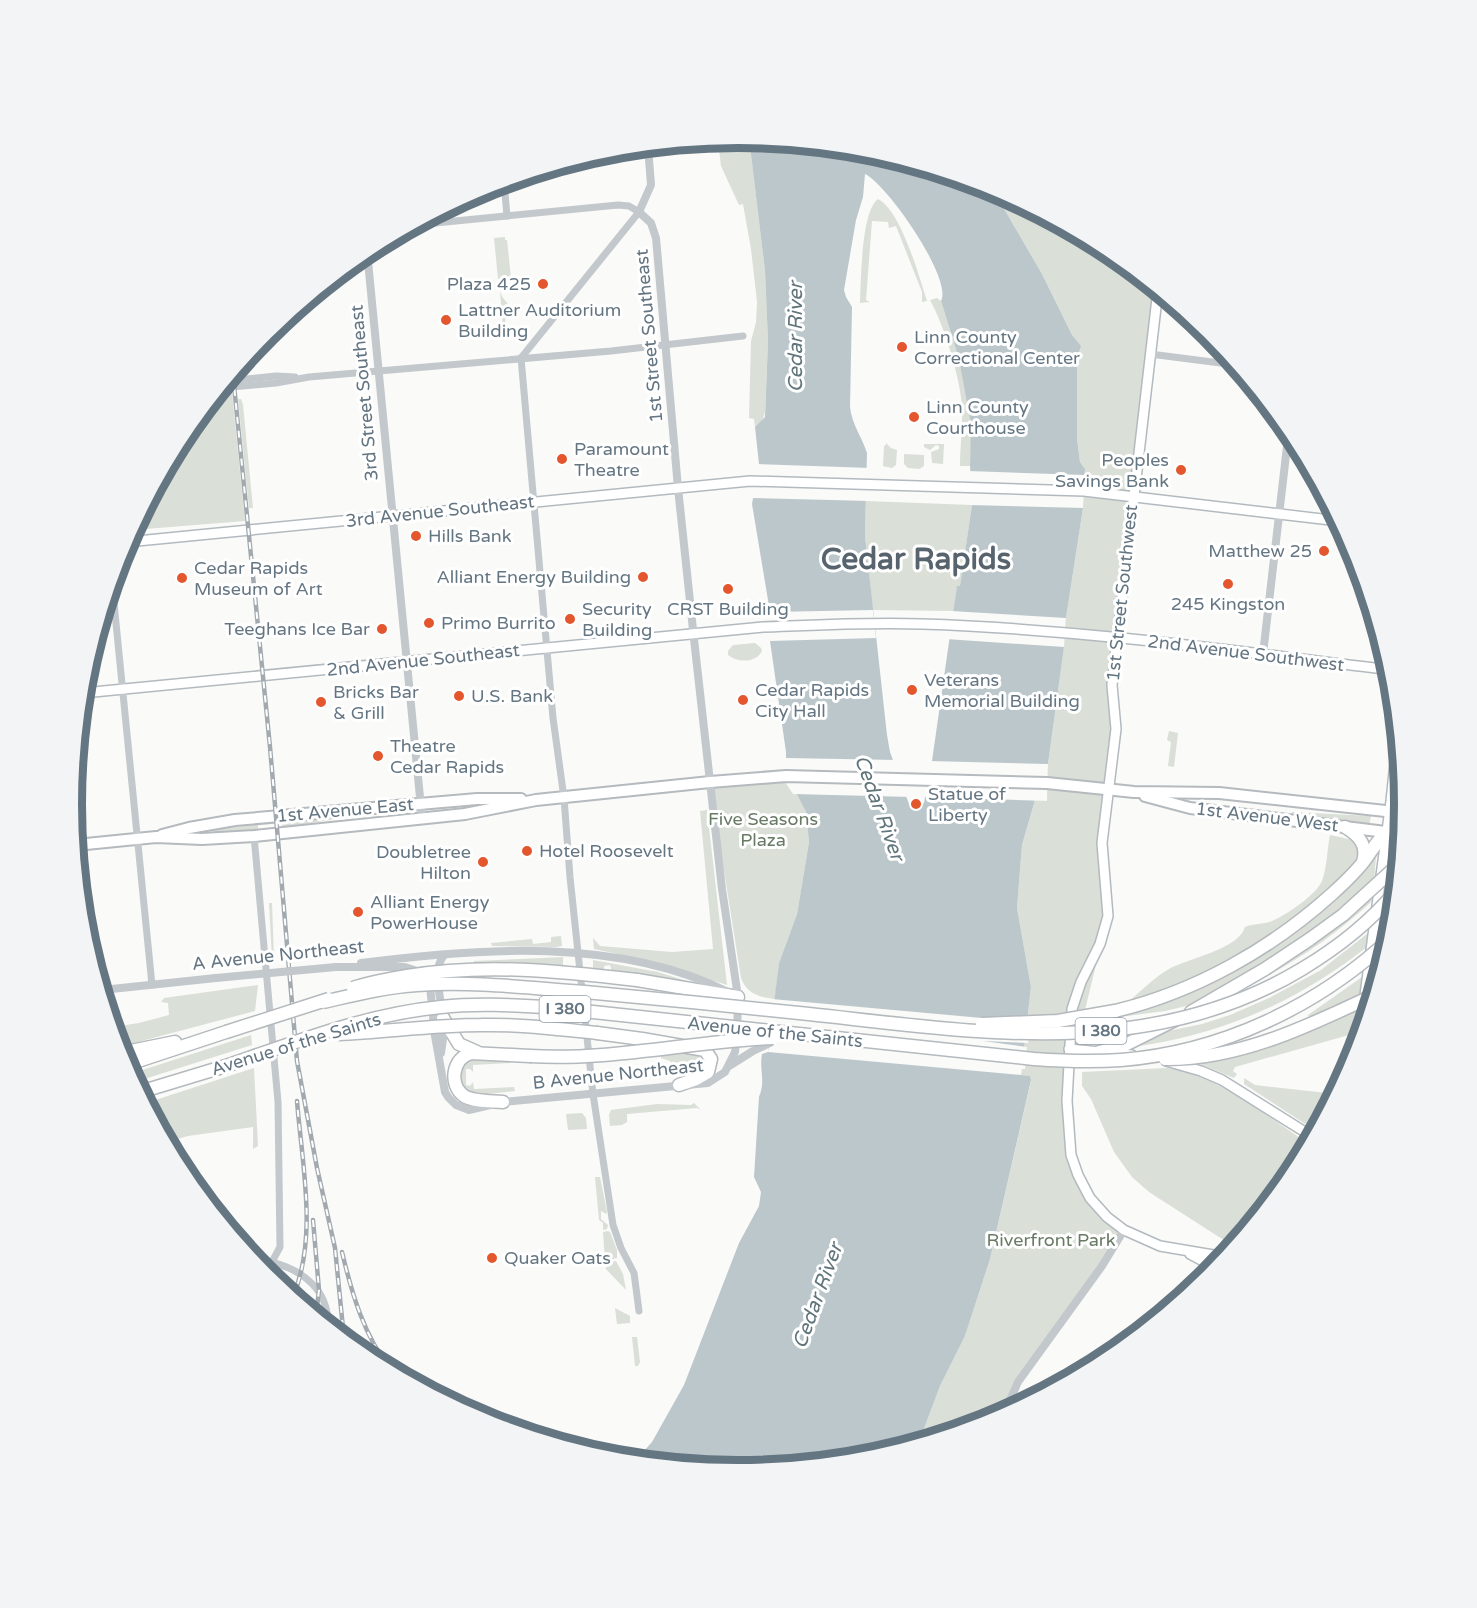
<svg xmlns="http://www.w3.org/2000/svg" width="1477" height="1608" font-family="'Varela Round',sans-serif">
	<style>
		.green { fill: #dadfd7 }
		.water { fill: #bbc7cb; fill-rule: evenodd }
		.pier { fill: #fafaf8 }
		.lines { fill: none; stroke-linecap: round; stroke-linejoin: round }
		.secondary-casing { stroke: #b3babf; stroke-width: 12 }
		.primary-casing { stroke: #b5babe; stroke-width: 14 }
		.motorway-casing { stroke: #b4b9bd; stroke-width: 15 }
		.minor { stroke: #c3c8cc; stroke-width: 7 }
		.tertiary { stroke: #c3c8cc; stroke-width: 8 }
		.secondary { stroke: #fff; stroke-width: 9 }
		.primary { stroke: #fff; stroke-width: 10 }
		.motorway { stroke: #fff; stroke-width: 12 }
		.rail-casing { stroke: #a2aab0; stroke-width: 4.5 }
		.rail { stroke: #fff; stroke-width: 2; stroke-dasharray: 7; stroke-linecap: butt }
		.motorway-bridge-casing { stroke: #b4b9bd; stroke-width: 15; stroke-linecap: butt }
		.tertiary-bridge { stroke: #c3c8cc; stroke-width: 8 }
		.motorway-bridge { stroke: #fff; stroke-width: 12 }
		.poi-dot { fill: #e4572e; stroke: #fff; stroke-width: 2 }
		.labels { text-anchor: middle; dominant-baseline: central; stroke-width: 6; stroke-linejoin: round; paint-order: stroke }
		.shield { fill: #fff; stroke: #939fa8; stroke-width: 1.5 }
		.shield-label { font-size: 16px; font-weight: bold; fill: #657683 }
		.poi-label { font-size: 18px; fill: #657683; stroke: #fff; text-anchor: start }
		.street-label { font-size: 18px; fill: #657683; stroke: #fff }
		.park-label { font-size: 18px; fill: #687a64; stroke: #fff }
		.water-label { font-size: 20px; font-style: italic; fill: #60757c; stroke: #fff }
		.town-label { font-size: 30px; font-weight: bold; fill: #57646e; stroke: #fff }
		.rim { fill: none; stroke: #657683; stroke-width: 8 }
	</style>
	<rect width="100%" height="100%" fill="#fafaf8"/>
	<g class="green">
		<polygon points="739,138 749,138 765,271 768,341 765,412 762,422 755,427 754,419 749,418 751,341 756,322 757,302 751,249 743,204 739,205 721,166 718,140"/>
		<polygon points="992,188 1109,250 1158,290 1116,652 1116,729 1103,831 1106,882 1103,936 1068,1080 1071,1155 1090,1198 1124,1230 1030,1364 1003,1415 993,1420 919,1442 940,1386 965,1336 990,1259 1031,1081 1030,1076 1021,1075 1031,987 1017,908 1022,845 1035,800 1047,800 1048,764 1064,647 1066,618 1083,508 1085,469 1080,462 1077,439 1077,357 1079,344 1072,335 1042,274"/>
		<path d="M878 199C901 211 919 276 927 301L922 302V292L896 226 889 228 888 222 872 221 866 300 870 302 860 303C861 282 861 211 878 199Z"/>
		<polygon points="505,237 505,240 507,240 511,278 498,279 494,238"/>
		<path d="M500 291C502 300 511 305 512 311L507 314 505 321 507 325 503 329Z"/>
		<path d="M937 298 941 301C953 341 969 382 971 424 972 438 970 452 970 466H960C960 446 963 425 962 406 960 377 944 325 930 300Z"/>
		<polygon points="232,392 245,521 133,530 185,433 215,396"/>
		<polygon points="238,399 241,399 243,405 253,508 249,508"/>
		<polygon points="886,443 891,448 897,450 896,465 892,468 883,466 884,446 886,445"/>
		<polygon points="924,444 944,444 943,464 932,463 931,452 939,449 939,446 936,445 930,450 924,447"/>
		<polygon points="904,454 924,455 924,466 919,469 908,468 904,464"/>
		<polygon points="866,501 972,505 960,587 957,587 954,611 873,610 865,536"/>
		<path d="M755 643 761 648 762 651C756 663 738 663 728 655V651L733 645Z"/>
		<polygon points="1169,731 1178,733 1174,767 1168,766 1171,742 1167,740"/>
		<path d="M786 777 792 785 806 812 809 842 797 914 779 963 775 999C759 997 747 994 741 978L710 782Z"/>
		<polygon points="707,810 727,985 655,962 594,949 593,938 600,946 672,952 713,949 700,811"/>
		<polygon points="1292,812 1371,816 1369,826 1291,815"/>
		<polygon points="360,814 360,815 282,828 282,821"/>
		<polygon points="258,824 258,830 215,833 214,830"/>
		<path d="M1330 835 1358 841 1359 859C1315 911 1248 957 1185 984 1166 992 1145 998 1125 1005 1139 993 1153 978 1169 969 1187 959 1239 949 1245 927 1254 923 1262 925 1272 921 1286 915 1316 895 1322 881 1327 867 1327 850 1330 835Z"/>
		<polygon points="1375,856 1376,856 1374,882 1307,936 1203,1002 1165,1011 1096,1020 1214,980"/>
		<path d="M1372 896 1371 902C1332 938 1291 965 1244 988Z"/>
		<polygon points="269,903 272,903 274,959 272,959"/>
		<path d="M1368 933 1367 947C1295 1003 1223 1034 1133 1047L1149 1035 1202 1024 1230 1015 1269 998 1321 970Z"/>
		<polygon points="561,936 562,946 556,947 492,946 491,943 532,939 533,944 551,942 551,937"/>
		<polygon points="563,957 563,967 474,963 474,961"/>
		<polygon points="1385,959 1374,987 1370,989 1373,969"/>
		<polygon points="593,960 658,972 693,983 691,985 619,974 618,970 612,972 610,965 604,966 604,972 593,971"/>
		<polygon points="1362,977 1360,994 1309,1017 1308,1015"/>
		<polygon points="258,985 255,1011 119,1047 113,1027 139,1023 169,1015 168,1003 161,1002 164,998"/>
		<path d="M1358 1009 1354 1043 1348 1045 1349 1035 1235 1067 1233 1071 1237 1074 1234 1078 1198 1063C1254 1052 1306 1034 1358 1009Z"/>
		<polygon points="251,1035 252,1045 135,1082 130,1074"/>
		<polygon points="679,1050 699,1054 701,1060 698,1067 686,1075 675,1076 670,1061 661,1058 661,1055 627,1058"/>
		<path d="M472 1058 510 1060V1063L473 1065V1072L470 1069H466V1085L470 1086 473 1082 474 1089 514 1087 515 1091 480 1095 467 1091C457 1079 459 1066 472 1058Z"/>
		<polygon points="254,1068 258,1146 253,1149 253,1127 188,1136 167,1142 146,1103"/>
		<path d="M1167 1068C1220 1076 1265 1115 1309 1144L1292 1175 1233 1246 1149 1192 1132 1177 1114 1152 1091 1099 1082 1086V1072Z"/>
		<polygon points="1244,1078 1255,1085 1336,1094 1316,1131 1244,1084"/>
		<polygon points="694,1103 701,1110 697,1108 627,1114 627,1122 622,1125 610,1126 609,1115 611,1110 657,1104 691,1105"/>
		<polygon points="582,1113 586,1118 587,1129 568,1130 566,1114"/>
		<polygon points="595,1177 600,1177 607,1212 606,1214 601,1211 601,1219 608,1225 607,1229 603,1230 603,1223 599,1220"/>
		<polygon points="608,1231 610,1232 617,1250 617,1258 605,1261 603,1232"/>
		<polygon points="616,1261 623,1274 626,1290 606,1269 606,1263"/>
		<polygon points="615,1308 630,1316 630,1323 617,1324"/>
		<polygon points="632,1337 637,1337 640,1362 638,1366 635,1366"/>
	</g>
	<path class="water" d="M749 138 869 150 992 188 1042 274 1072 335 1081 346 1077 357V439L1080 462 1085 469 1083 508 1066 618 1064 647 1048 764 1047 801 1035 800 1022 845 1017 908 1031 987 1021 1075 1030 1076 1031 1080 990 1259 965 1336 940 1386 919 1442 868 1458 738 1470 636 1460 652 1442 684 1385 739 1243 759 1206 761 1192 754 1177 759 1097C766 1079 759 1072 762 1054L768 1052 779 963 797 914 809 842 806 812 792 785 786 777V752L770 641V612L752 504 759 464 755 427 765 417 768 341 765 271ZM865 174C887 184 953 279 941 301L959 359 971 424 970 465 972 505 960 586H957L932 761 924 803 917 810 912 809 909 804 890 752 887 735 865 536 867 453C862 437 852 425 850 407L852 307 846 297 844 290 856 220 863 197Z"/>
	<g class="pier">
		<polygon points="756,464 871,468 869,501 752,498"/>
		<polygon points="968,471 1085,475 1083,508 969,505"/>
		<polygon points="873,610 876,638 770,641 770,612"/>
		<polygon points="951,611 1066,618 1064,647 946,639"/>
		<polygon points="786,758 897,760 911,797 793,794 785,782"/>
		<polygon points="929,761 1048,764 1047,801 921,797"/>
		<polygon points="772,999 982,1018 1030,1019 1028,1043 983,1041 1027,1047 1025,1069 1022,1069 1021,1075 768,1052 769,1045 766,1044"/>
	</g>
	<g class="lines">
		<g class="secondary-casing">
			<g id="secondary">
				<polyline points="1158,290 1112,685 1116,729 1102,843 1108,916 1100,944 1081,982 1072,1009 1067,1101 1071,1155 1078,1175 1090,1198 1107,1217 1124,1230 1160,1246 1225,1257"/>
				<polyline points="127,542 750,481 1084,491 1339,521"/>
				<path d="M83 693 763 627C816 625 869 622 922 624 1079 629 1235 651 1391 670"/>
				<polyline points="1358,1047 1391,801 1398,733"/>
				<polyline points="1069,1049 1132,1055"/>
				<polyline points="1166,1061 1201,1071 1222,1080 1313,1137"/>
				<polyline points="1190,1254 1216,1268"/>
			</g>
		</g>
		<g class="primary-casing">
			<g id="primary">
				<polyline points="1145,796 1190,808 1402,834"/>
				<polyline points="162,835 189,828 235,820 477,799 521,799"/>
				<polyline points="76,845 156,837 202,839 254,836 465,814 536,800 710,782 786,776 1047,783 1134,792 1219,793 1404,813"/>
			</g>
		</g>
		<g class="motorway-casing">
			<g id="motorway">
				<path d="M1345 827C1359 835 1368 845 1363 862"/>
				<polyline points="637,980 738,997"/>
				<path d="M1115 1011C1195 992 1271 949 1332 894 1343 884 1355 873 1364 861 1372 851 1377 840 1387 832"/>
				<polyline points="1191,1012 1265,969 1310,939"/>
				<polyline points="443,1018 459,1044 477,1052"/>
				<polyline points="597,1033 642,1039 705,1050 711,1059 708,1072 696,1079 679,1085"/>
				<polyline points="1099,1052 1123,1046 1175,1020"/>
				<polyline points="121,1053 175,1042"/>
				<polyline points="126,1065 226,1032"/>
				<polyline points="140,1092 229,1065"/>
				<path d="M503 1102C492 1101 474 1102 464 1096 448 1084 453 1058 471 1053L530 1056"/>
			</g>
		</g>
		<g class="minor">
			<polyline points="504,182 507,216"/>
			<polyline points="415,225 618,205 629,206 639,212 521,358"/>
			<polyline points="1150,354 1236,365"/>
			<polyline points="521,358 553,718 564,798 570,877 593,1094 613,1225 621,1248 634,1273 639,1311"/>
			<polyline points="228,381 276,376 295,377"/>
			<polyline points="222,388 276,383 309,377 611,351 743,336"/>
			<polyline points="112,583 152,985"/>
			<polyline points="254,836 278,1102 280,1247 273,1260 261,1268"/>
			<path d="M271 1262C303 1270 329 1290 328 1326"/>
		</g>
		<g class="tertiary">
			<polyline points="367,251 422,818"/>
			<polyline points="1263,654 1289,429"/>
			<path d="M361 963C478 948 619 937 728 992"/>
			<polyline points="336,967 405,967 417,971 425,978 430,986 435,1036 445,1092 448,1097 456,1105 469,1110 503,1102 708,1083 725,1072 735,1052 737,1037 738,997 722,889 694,639 678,488 656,238 651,223 639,212 651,185 648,146"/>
			<polyline points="102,990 216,978"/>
			<path d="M441 1053C443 1042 444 1031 443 1020 442 1000 431 971 444 955"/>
			<polyline points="729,1066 753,1051 770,1043"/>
			<polyline points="1004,1414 1018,1382 1102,1266 1124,1230"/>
		</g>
		<use href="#secondary" class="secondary"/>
		<use href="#primary" class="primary"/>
		<use href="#motorway" class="motorway"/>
		<g class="rail-casing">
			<g id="rail">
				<polyline points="233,375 270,747 297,1061 317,1168 335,1248 344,1338"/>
				<polyline points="313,1220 319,1290 316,1316"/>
				<path d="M342 1252C352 1294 364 1336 391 1370"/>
				<path d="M293 1297C318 1236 302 1165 297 1101"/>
			</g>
		</g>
		<use href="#rail" class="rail"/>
		<g class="motorway-bridge-casing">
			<g id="motorway-bridge">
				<polyline points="1310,939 1343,915 1399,864"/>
				<path d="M353 988C370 982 389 979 407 976 484 963 560 971 637 980"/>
				<path d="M323 1002C354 995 385 987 417 985 473 981 529 988 585 992 660 999 734 1006 809 1014 977 1032 1148 1062 1302 969 1337 948 1370 922 1396 891"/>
				<polyline points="982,1024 1058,1021 1115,1011"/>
				<polyline points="226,1032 329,999"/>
				<path d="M338 1034C386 1032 433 1025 481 1025 520 1024 558 1029 597 1033"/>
				<path d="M530 1056C612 1061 692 1041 773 1038"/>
				<path d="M1165 1059C1238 1060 1309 1026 1374 995"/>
				<path d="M229 1065C298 1041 368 1014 441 1007 476 1003 511 1005 546 1007L1034 1059C1063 1061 1092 1062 1121 1060 1221 1052 1317 1007 1391 938"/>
			</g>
		</g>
		<polyline class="tertiary-bridge" points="216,978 336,967"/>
		<use href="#motorway-bridge" class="motorway-bridge"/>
	</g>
	<g class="poi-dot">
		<circle cx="543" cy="284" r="6"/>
		<circle cx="446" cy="320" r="6"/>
		<circle cx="902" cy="347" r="6"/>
		<circle cx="914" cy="417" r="6"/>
		<circle cx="562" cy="459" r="6"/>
		<circle cx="1181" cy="470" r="6"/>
		<circle cx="416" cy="536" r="6"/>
		<circle cx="1324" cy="551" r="6"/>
		<circle cx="643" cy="577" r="6"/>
		<circle cx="182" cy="578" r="6"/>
		<circle cx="1228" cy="584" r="6"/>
		<circle cx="728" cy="589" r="6"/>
		<circle cx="570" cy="619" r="6"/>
		<circle cx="429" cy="623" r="6"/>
		<circle cx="382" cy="629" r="6"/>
		<circle cx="912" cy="690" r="6"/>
		<circle cx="459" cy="696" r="6"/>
		<circle cx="743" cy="700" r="6"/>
		<circle cx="321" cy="702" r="6"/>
		<circle cx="378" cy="756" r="6"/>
		<circle cx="916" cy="804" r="6"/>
		<circle cx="527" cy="851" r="6"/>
		<circle cx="483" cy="862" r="6"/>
		<circle cx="358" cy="912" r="6"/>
		<circle cx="492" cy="1258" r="6"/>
	</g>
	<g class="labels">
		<g class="shield">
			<rect x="539.5" y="996" width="51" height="26" rx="4.5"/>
			<rect x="1075.5" y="1018" width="51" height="26" rx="4.5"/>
		</g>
		<g class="shield-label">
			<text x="565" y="1009">I 380</text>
			<text x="1101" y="1031">I 380</text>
		</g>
		<g class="poi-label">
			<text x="531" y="284" text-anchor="end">Plaza 425</text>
			<text x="458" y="310">Lattner Auditorium<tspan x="458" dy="21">Building</tspan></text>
			<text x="914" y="337">Linn County<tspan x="914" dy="21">Correctional Center</tspan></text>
			<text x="926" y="407">Linn County<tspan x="926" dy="21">Courthouse</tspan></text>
			<text x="574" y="449">Paramount<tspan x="574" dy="21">Theatre</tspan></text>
			<text x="1169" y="460" text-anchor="end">Peoples<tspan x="1169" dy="21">Savings Bank</tspan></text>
			<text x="428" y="536">Hills Bank</text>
			<text x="1312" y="551" text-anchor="end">Matthew 25</text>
			<text x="194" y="568">Cedar Rapids<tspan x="194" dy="21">Museum of Art</tspan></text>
			<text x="631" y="577" text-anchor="end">Alliant Energy Building</text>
			<text x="1228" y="604" text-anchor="middle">245 Kingston</text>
			<text x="582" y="609">Security<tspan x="582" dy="21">Building</tspan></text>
			<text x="728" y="609" text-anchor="middle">CRST Building</text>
			<text x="441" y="623">Primo Burrito</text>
			<text x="370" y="629" text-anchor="end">Teeghans Ice Bar</text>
			<text x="924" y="680">Veterans<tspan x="924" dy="21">Memorial Building</tspan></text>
			<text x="755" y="690">Cedar Rapids<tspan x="755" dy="21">City Hall</tspan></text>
			<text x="333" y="692">Bricks Bar<tspan x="333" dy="21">&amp; Grill</tspan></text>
			<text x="471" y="696">U.S. Bank</text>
			<text x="390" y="746">Theatre<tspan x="390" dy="21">Cedar Rapids</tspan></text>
			<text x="928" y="794">Statue of<tspan x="928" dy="21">Liberty</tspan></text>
			<text x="539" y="851">Hotel Roosevelt</text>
			<text x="471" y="852" text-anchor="end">Doubletree<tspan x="471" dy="21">Hilton</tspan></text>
			<text x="370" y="902">Alliant Energy<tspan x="370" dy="21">PowerHouse</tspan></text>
			<text x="504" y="1258">Quaker Oats</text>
		</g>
		<g class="street-label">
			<text transform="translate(649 336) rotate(-95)">1st Street Southeast</text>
			<text transform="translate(364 393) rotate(-95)">3rd Street Southeast</text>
			<text transform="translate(440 511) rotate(-6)">3rd Avenue Southeast</text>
			<text transform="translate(1122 593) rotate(-84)">1st Street Southwest</text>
			<text transform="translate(1246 653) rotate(7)">2nd Avenue Southwest</text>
			<text transform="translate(423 660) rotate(-6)">2nd Avenue Southeast</text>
			<text transform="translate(345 810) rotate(-5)">1st Avenue East</text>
			<text transform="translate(1267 817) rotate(7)">1st Avenue West</text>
			<text transform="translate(278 955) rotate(-6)">A Avenue Northeast</text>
			<text transform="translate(775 1032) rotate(6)">Avenue of the Saints</text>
			<text transform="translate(296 1044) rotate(-17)">Avenue of the Saints</text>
			<text transform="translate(618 1074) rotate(-6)">B Avenue Northeast</text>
		</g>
		<g class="park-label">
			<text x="763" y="819">Five Seasons<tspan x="763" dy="21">Plaza</tspan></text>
			<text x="1051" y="1240">Riverfront Park</text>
		</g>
		<g class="water-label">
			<text transform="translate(796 337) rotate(-90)">Cedar River</text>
			<text transform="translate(879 808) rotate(70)">Cedar River</text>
			<text transform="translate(818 1296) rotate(-70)">Cedar River</text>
		</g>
		<g class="town-label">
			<text x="916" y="559">Cedar Rapids</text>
		</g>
	</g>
	<path d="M0 0H1477V1608H0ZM82 804a656 656 0 1 1 1312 0a656 656 0 1 1-1312 0Z" fill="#f3f4f5" fill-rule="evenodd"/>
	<path class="rim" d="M82 804a656 656 0 1 1 1312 0a656 656 0 1 1-1312 0Z"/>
</svg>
